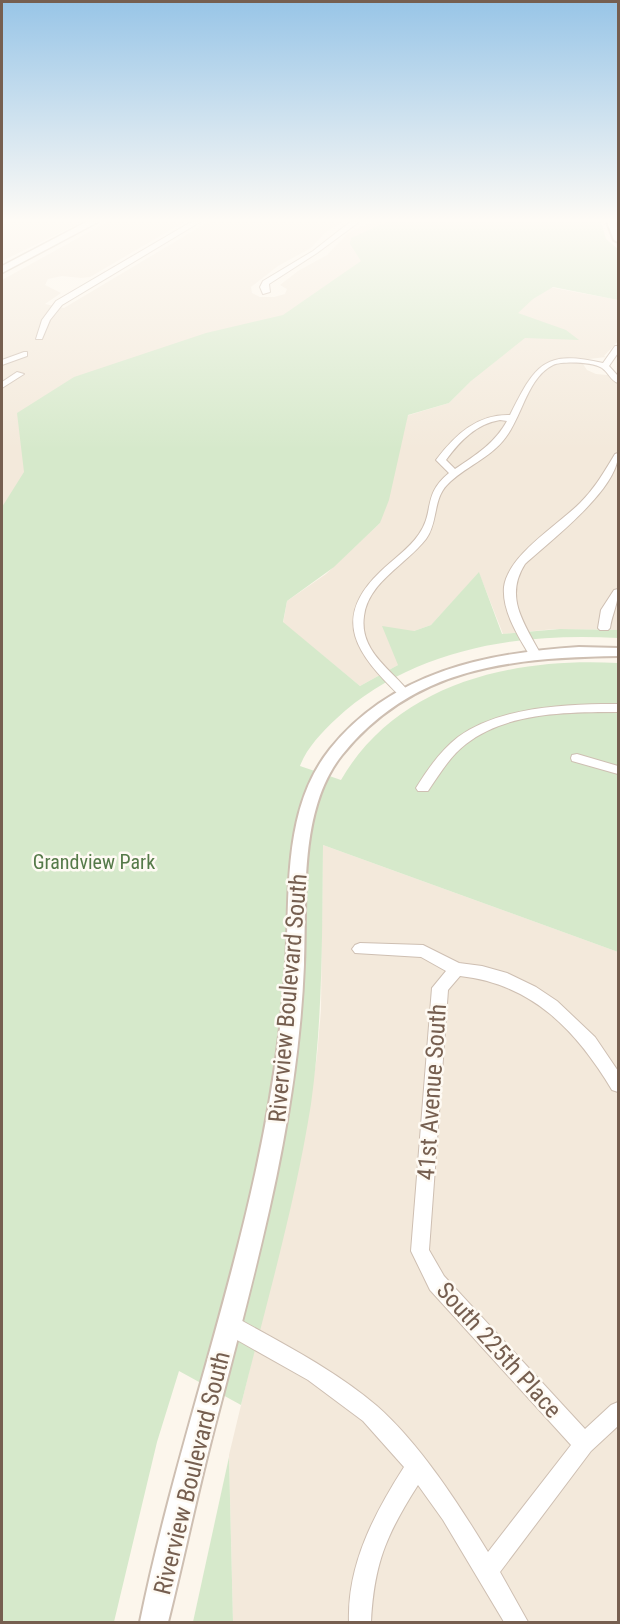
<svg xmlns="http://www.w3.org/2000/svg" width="620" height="1624" font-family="'Roboto Condensed',sans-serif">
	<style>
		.residential { fill: #f3e9db }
		.green { fill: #d6e9cb }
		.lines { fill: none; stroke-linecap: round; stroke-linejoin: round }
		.minor-casing { stroke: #cebfb2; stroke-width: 2 }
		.tertiary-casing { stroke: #cebfb2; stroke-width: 4 }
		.secondary-casing { stroke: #d0c0b0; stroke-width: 3 }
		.minor { fill: #fff; fill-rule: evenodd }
		.tertiary { fill: #fff; fill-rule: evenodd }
		.secondary { fill: #fff; fill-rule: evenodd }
		.labels { text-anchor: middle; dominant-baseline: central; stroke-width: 5; stroke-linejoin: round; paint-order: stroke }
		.park-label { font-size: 20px; fill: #557a49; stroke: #fefaf3 }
		.near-street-label { font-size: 24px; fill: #765f50; stroke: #fefaf3 }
	</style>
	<rect width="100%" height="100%" fill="#fcf6ec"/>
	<g class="residential">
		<polygon points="6,222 82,222 2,261 2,224"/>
		<polygon points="107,222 184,222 90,277 81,278 62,276 48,279 45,285 61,293 45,304 64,308 208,222 342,222 326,232 311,248 278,266 251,287 252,293 260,297 274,297 285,294 287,289 280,285 298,271 327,255 348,233 360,227 376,222 452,222 406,260 618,300 618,341 604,356 606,357 589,359 583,364 587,370 596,374 618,376 618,630 555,629 503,634 479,573 431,625 414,631 398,665 360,686 283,623 287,601 326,574 380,523 394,447 406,416 449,403 513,338 2,580 2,280"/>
		<polygon points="323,845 618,952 618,1622 233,1622 229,1455 301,1156 317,1056 321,1010"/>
	</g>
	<g class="green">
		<path d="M387 222H601L606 239 618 249V300L553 287 533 299 518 313 566 330 579 340 525 338 471 381 449 403 408 415 389 500 380 523 334 567 287 601 283 622 360 686 398 665 382 626 414 631 431 625 479 572 502 634 560 629 618 630V638C519 632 411 649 336 719 322 732 306 749 300 766L341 780C397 683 513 657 618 663V952L323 845C322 932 323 1018 311 1104 295 1205 266 1305 241 1405L179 1371 157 1442 114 1622H2V507L24 472 17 413 74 377 206 333 283 315 361 261 350 244 351 238Z"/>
		<polygon points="229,1457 233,1622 193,1622"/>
	</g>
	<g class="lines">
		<g class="minor-casing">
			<g id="minor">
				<polygon points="191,222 200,222 62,305 50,320 42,339 36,339 42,320 56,301"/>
				<polygon points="350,222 359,222 317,253 269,284 270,292 263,294 260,287 263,281 313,251"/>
				<path d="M615 346H618V353L609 366 618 376V383C611 381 609 373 602 368 593 362 563 361 553 365 528 377 522 416 506 437 490 459 464 467 447 485 433 499 438 523 426 539 407 564 368 582 364 616 359 651 391 669 409 692L403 696 399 695C358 655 330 620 380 572 393 559 409 549 419 534 435 511 422 495 449 473L436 460C455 435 477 414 510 415 535 365 544 349 603 363ZM500 420 507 421C495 443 476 455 455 469L446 460C460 441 476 424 500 420Z"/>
				<polygon points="24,352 27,352 27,356 2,365 2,360"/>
				<polygon points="17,372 24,374 2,388 2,382"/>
				<path d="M618 453C620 488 550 541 525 564 504 597 524 623 540 653L538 656H530C518 636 502 611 504 587 508 555 558 525 580 503 595 488 604 472 615 454Z"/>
				<path d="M618 589C619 602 612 614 610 628L608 630H600L598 628 601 610 614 590Z"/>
				<path d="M602 704H618V712C569 712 506 712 466 744 450 756 439 775 428 791H418L416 788C427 770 441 750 458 737 497 709 555 705 602 704Z"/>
				<polygon points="577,754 618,766 618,774 572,761 571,758 572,755"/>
				<path d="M360 943 423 945 459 963 482 966 507 973 536 987 557 1001 595 1037 618 1071V1092L612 1090C576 1030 532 984 460 976L448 990 429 1250 444 1276 585 1429 611 1405 618 1402V1426L591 1451 500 1572 528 1622H504L443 1520 418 1485C386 1535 374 1564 371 1622H349C347 1565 374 1514 404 1467L363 1421 308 1380 223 1332 220 1325 223 1318 230 1315 237 1318C285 1345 335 1370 377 1406 420 1444 458 1503 488 1552L571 1445 430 1290 411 1251 432 988 446 971 421 957 355 953 352 949 355 945Z"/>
			</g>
		</g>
		<g class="tertiary-casing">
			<g id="tertiary">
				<polygon points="607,222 615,222 618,231 618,242 614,240"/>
				<path d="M579 647 618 648V656C512 658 414 666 342 755 298 810 307 899 304 965 298 1120 256 1268 217 1418 199 1485 185 1554 168 1622H140C180 1425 255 1237 279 1036 282 1012 284 989 286 965 290 893 282 809 330 749 392 672 485 653 579 647Z"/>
			</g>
		</g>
		<g class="secondary-casing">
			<polygon id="secondary" points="86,222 98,222 2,273 2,266"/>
		</g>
		<use href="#minor" class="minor"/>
		<use href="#tertiary" class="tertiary"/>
		<use href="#secondary" class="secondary"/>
	</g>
	<linearGradient id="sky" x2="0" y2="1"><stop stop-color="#98c5e7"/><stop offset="0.49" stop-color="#fefbf6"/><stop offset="1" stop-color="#fefbf6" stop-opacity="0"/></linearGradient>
	<rect width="620" height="450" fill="url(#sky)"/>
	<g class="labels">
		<g class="park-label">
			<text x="94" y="862">Grandview Park</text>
		</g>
		<g class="near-street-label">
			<text transform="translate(288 998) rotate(-85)">Riverview Boulevard South</text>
			<text transform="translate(432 1092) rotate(-86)">41st Avenue South</text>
			<text transform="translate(499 1350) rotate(48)">South 225th Place</text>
			<text transform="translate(192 1473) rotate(-76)">Riverview Boulevard South</text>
		</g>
	</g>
	<rect width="620" height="1624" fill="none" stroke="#765f50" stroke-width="6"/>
</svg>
